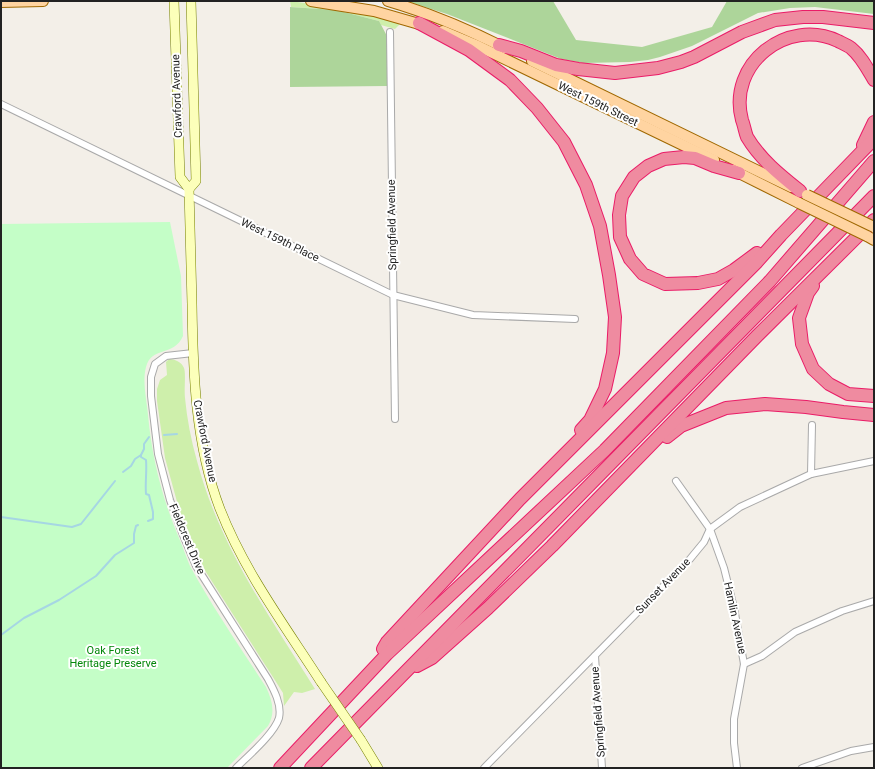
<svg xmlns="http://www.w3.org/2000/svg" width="875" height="769" font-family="Roboto,sans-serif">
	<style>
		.grass { fill: #ceefab }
		.forest { fill: #add59a }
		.park { fill: #c4fec7 }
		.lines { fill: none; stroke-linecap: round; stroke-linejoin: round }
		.stream { stroke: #a6d6e3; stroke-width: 2 }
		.street-casing { stroke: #a9a9a9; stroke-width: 8 }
		.secondary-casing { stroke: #778200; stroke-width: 10 }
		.primary-casing { stroke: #a06800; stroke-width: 12 }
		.highway-casing { stroke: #ea1c67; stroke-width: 14 }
		.street { stroke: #fff; stroke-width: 6 }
		.secondary { stroke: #fcffba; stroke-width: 9 }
		.primary { stroke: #ffd4a1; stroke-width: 10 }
		.highway { stroke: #ef8ba0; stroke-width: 12 }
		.secondary-bridge-casing { stroke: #778200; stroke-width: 10; stroke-linecap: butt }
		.primary-bridge-casing { stroke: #a06800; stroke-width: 12; stroke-linecap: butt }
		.secondary-bridge { stroke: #fcffba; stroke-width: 9 }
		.primary-bridge { stroke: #ffd4a1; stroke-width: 10 }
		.labels { text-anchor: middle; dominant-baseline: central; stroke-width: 4; stroke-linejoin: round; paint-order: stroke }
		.street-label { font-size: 11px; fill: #222; stroke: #fff }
		.park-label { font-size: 11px; fill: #04870b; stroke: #fff }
	</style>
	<rect width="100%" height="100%" fill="#f3efe8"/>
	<g class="grass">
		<polygon points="290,1 326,6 403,21 395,29 381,25 379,21 336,10 291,7"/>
		<path d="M169 359C174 359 182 362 184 368 186 373 184 390 185 398 187 419 191 440 197 461 219 545 269 616 315 689L302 693 294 692 284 706 283 693 278 685 204 569 179 509 165 458 157 401V389L160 380 167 375 166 362Z"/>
	</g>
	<g class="forest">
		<polygon points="406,1 553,1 576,40 642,47 712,27 727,1 874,1 874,14 815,7 790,8 758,13 692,46 660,57 648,60 630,62 583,63 561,59 447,14"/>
		<polygon points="290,7 336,10 379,21 387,36 387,86 290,87"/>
	</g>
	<path class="park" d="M170 222 181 276 183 336C174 357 151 346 146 367 142 382 147 401 148 415 152 458 162 498 179 538 183 547 186 557 190 566 213 608 240 647 266 687 272 700 276 712 268 726L227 768H1V224Z"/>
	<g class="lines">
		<g class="stream">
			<polyline points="164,435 177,434"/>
			<path d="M141 455V457L146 460C147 472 145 482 146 494L149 495 153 512V519L148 521"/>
			<polyline points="123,472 131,466 135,459 141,455 144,449 144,444 149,437"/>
			<polyline points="1,517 72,527 81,524 115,481"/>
			<polyline points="1,635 24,618 59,600 96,576 115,555 134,543 134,534 136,526 138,525"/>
		</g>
		<g class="street-casing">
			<g id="street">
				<polyline points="390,32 395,419"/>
				<polyline points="1,104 393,295 473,315 575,319"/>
				<path d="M193 353 166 356 155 364 151 377V396L158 454 170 500 183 535 196 566 268 679C274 690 282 705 279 718 274 734 248 756 236 768"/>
				<polyline points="811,474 812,425"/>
				<polyline points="676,481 710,529 724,568 734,608 744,664 734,719 734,743 737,768"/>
				<polyline points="595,656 602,768"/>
				<polyline points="744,664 762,656 795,632 842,611 874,601"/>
				<polyline points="484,768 690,559 704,542 710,529 740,507 811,474 874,461"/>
				<polyline points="802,768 851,751 874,747"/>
			</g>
		</g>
		<g class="secondary-casing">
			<g id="secondary">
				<path d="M174 1 180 177 189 189C190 227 191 265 192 304 193 372 195 444 220 509 244 571 285 626 321 682"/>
				<polyline points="189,189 196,181 191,1"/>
				<polyline points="361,740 378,768"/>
			</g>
		</g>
		<g class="primary-casing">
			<g id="primary">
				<polyline points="311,1 374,11 426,26"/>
				<path d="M388 1C429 13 467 29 505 48"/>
				<polyline points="1,2 43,1"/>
				<polyline points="443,31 476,45 714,160"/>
				<polyline points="532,61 791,187"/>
				<polyline points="733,170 799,203"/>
				<polyline points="867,236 874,240"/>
			</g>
		</g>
		<g class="highway-casing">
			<g id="highway">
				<polyline points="419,23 469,50 510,80 537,108 564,142 586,185 600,226 609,275 615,317 613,353 605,389 590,420 581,430"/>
				<polyline points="499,45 521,51 556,65 578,69 615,73 658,68 681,62 694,57 742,32 775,20 803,17 823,17 874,23"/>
				<polyline points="863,145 874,122"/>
				<polyline points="739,173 714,166 695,158 684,157 664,159 648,166 634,177 622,196 619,215 620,237 630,259 643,274 665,284 698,283 718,279 734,270 757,253"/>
				<path d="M800 191C780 175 760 159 747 137 745 132 744 125 742 120 727 64 787 17 838 41 842 43 847 45 851 48 861 56 867 68 874 80"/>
				<polyline points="813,286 808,293 799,318 802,344 813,369 829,384 848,394 874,396"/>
				<polyline points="667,437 681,426 726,408 765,404 806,407 843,412 874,415"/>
				<polyline points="383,649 387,642 520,499 756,263 781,235 874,139"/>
				<polyline points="417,666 432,658 488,608 552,546 757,336 874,220"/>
				<polyline points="280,768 387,654 605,450 770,281 874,161"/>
				<polyline points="311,768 874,196"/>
			</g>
		</g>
		<use href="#street" class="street"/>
		<use href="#secondary" class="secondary"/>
		<use href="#primary" class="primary"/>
		<use href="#highway" class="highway"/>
		<g class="secondary-bridge-casing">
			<polyline id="secondary-bridge" points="321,682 361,740"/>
		</g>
		<g class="primary-bridge-casing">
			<g id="primary-bridge">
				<polyline points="807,195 874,227"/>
				<polyline points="799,203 867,236"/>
			</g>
		</g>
		<use href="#secondary-bridge" class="secondary-bridge"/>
		<use href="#primary-bridge" class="primary-bridge"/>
	</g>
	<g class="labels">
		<g class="street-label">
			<text transform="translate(177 96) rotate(-92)">Crawford Avenue</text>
			<text transform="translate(598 104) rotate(26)">West 159th Street</text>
			<text transform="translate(392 225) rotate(-91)">Springfield Avenue</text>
			<text transform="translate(280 240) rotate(26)">West 159th Place</text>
			<text transform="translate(205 441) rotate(79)">Crawford Avenue</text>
			<text transform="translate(187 539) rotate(67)">Fieldcrest Drive</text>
			<text transform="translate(663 586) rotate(-46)">Sunset Avenue</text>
			<text transform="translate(735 618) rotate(78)">Hamlin Avenue</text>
			<text transform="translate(598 712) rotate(-94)">Springfield Avenue</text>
		</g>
		<g class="park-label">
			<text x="113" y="650">Oak Forest<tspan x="113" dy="13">Heritage Preserve</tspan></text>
		</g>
	</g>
	<rect width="875" height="769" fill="none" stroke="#222222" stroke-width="4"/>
</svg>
